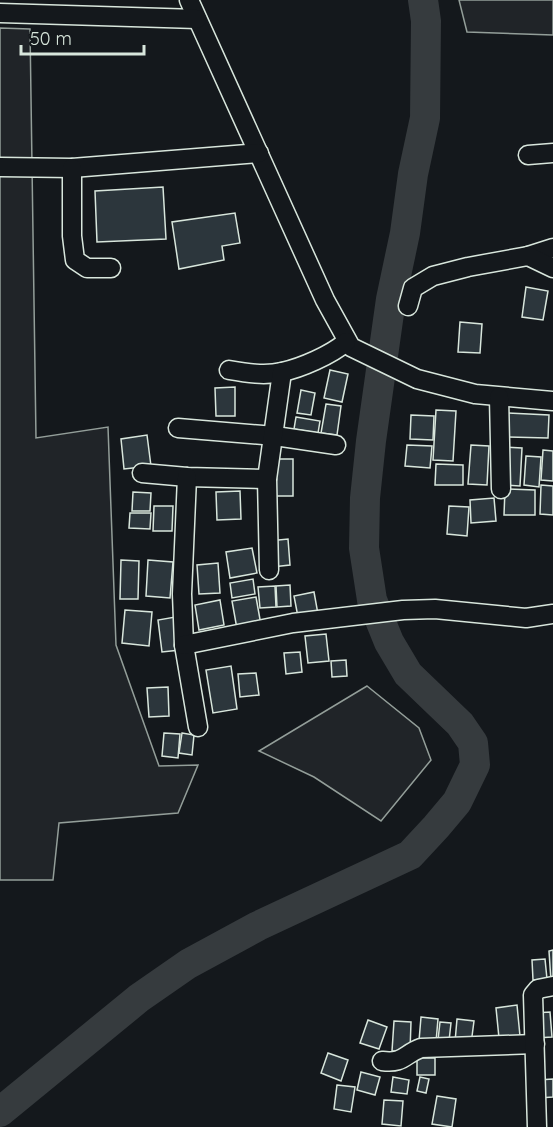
<svg xmlns="http://www.w3.org/2000/svg" width="553" height="1127" font-family="Quicksand,sans-serif">
	<style>
		.green { fill: #202428; stroke: #939e99; stroke-width: 1.5 }
		.lines { fill: none; stroke-linecap: round; stroke-linejoin: round }
		.river { stroke: #363b3e; stroke-width: 30 }
		.building { fill: #2c363c; stroke: #d8e6dc; stroke-width: 1.5 }
		.minor-casing { stroke: #d8e6dc; stroke-width: 21 }
		.minor { stroke: #14181c; stroke-width: 18 }
	</style>
	<rect width="100%" height="100%" fill="#14181c"/>
	<g class="green">
		<polygon points="459,0 553,0 553,35 467,32"/>
		<polygon points="0,28 30,29 36,438 108,427 116,645 159,766 198,765 178,813 59,823 53,880 0,880"/>
		<polygon points="367,686 419,728 431,760 381,821 314,777 259,751"/>
	</g>
	<g class="lines">
		<polyline class="river" points="0,1112 139,998 188,964 258,926 410,855 436,827 457,802 475,765 473,743 460,724 408,674 389,642 372,600 364,548 365,498 371,441 391,299 405,233 413,174 425,118 426,21 423,0"/>
	</g>
	<g class="building">
		<polygon points="163,187 166,239 97,242 95,191"/>
		<polygon points="235,213 240,243 222,246 224,260 179,269 172,222"/>
		<polygon points="526,287 548,291 543,320 522,317"/>
		<polygon points="460,322 482,324 480,353 458,352"/>
		<polygon points="330,370 348,374 342,402 324,398"/>
		<polygon points="235,387 235,416 216,416 215,388"/>
		<polygon points="301,390 315,393 311,415 297,413"/>
		<polygon points="326,404 341,406 337,435 321,433"/>
		<polygon points="436,410 456,411 453,461 433,460"/>
		<polygon points="506,413 549,415 548,438 505,437"/>
		<polygon points="411,415 434,416 433,440 410,439"/>
		<polygon points="296,417 320,421 318,433 294,429"/>
		<polygon points="147,435 151,466 124,469 121,439"/>
		<polygon points="407,445 432,446 430,468 405,466"/>
		<polygon points="471,445 489,446 487,485 468,484"/>
		<polygon points="505,447 522,448 520,486 503,485"/>
		<polygon points="543,450 553,451 553,481 541,480"/>
		<polygon points="526,456 541,457 539,487 524,485"/>
		<rect x="273" y="459" width="20" height="37"/>
		<polygon points="436,464 463,465 463,485 435,485"/>
		<polygon points="541,485 553,486 553,515 540,514"/>
		<polygon points="505,489 535,490 535,515 504,515"/>
		<polygon points="240,491 241,519 217,520 216,492"/>
		<polygon points="133,492 151,493 150,511 132,511"/>
		<polygon points="494,498 496,521 471,523 470,500"/>
		<polygon points="154,506 173,506 172,531 153,531"/>
		<polygon points="449,506 469,507 467,536 447,534"/>
		<polygon points="130,513 151,513 150,529 129,528"/>
		<polygon points="288,539 290,565 272,567 269,541"/>
		<polygon points="252,548 257,573 230,578 226,552"/>
		<polygon points="121,560 139,561 138,599 120,599"/>
		<polygon points="148,560 173,562 170,598 146,596"/>
		<polygon points="218,563 220,593 199,594 197,565"/>
		<polygon points="253,579 255,594 232,598 230,583"/>
		<polygon points="290,585 291,606 277,607 276,586"/>
		<polygon points="275,586 276,607 260,608 258,587"/>
		<polygon points="314,592 318,614 298,617 294,596"/>
		<polygon points="256,597 261,625 237,629 232,601"/>
		<polygon points="220,600 224,625 199,630 195,605"/>
		<polygon points="125,610 152,612 149,646 122,643"/>
		<polygon points="175,617 180,650 162,652 158,620"/>
		<polygon points="326,634 329,661 308,663 305,636"/>
		<polygon points="300,652 302,672 286,674 284,653"/>
		<polygon points="346,660 347,676 332,677 331,661"/>
		<polygon points="231,666 237,709 213,713 206,670"/>
		<polygon points="256,673 259,695 240,697 238,674"/>
		<polygon points="168,687 169,716 149,717 147,688"/>
		<polygon points="164,733 180,734 178,758 162,756"/>
		<polygon points="182,733 194,735 192,755 179,753"/>
		<polygon points="553,950 553,981 551,981 549,951"/>
		<polygon points="545,959 547,979 533,980 532,960"/>
		<polygon points="517,1005 520,1036 499,1038 496,1008"/>
		<polygon points="550,1012 552,1037 536,1038 534,1013"/>
		<polygon points="421,1017 438,1019 436,1042 419,1041"/>
		<polygon points="457,1019 474,1021 471,1044 455,1042"/>
		<polygon points="368,1020 387,1027 379,1049 360,1043"/>
		<polygon points="394,1021 411,1022 410,1051 392,1051"/>
		<polygon points="440,1022 451,1023 449,1041 438,1040"/>
		<polygon points="328,1053 348,1060 341,1081 321,1073"/>
		<rect x="417" y="1058" width="18" height="17"/>
		<polygon points="361,1072 380,1077 375,1095 357,1090"/>
		<polygon points="393,1077 409,1080 407,1094 391,1092"/>
		<polygon points="420,1077 429,1079 426,1093 417,1091"/>
		<polygon points="553,1079 553,1097 539,1098 538,1080"/>
		<polygon points="337,1085 355,1087 351,1112 334,1109"/>
		<polygon points="437,1096 456,1099 452,1127 432,1124"/>
		<polygon points="384,1100 403,1101 401,1126 382,1124"/>
	</g>
	<g class="lines">
		<g class="minor-casing">
			<g id="minor">
				<polyline points="189,0 325,300 351,347 417,379 475,394 553,401"/>
				<polyline points="0,13 197,19"/>
				<polyline points="528,155 553,153"/>
				<polyline points="0,167 72,168 259,153"/>
				<polyline points="72,168 72,236 75,260 87,268 111,268"/>
				<polyline points="528,256 553,248"/>
				<polyline points="408,306 413,288 433,276 468,267 528,256 553,268"/>
				<path d="M229 370C246 373 265 376 282 372 301 368 331 355 346 342"/>
				<polyline points="499,397 501,489"/>
				<polyline points="178,428 275,436 336,445"/>
				<polyline points="142,473 187,477 267,479"/>
				<polyline points="187,477 182,594 184,645 198,727"/>
				<polyline points="269,570 267,479 282,372"/>
				<polyline points="184,645 293,623 403,610 435,609 526,618 553,614"/>
				<path d="M382 1061C404 1064 404 1054 421 1048L535 1044"/>
				<polyline points="537,1127 533,995 538,989 553,986"/>
			</g>
		</g>
		<use href="#minor" class="minor"/>
	</g>
	<path d="M21 45v9h123v-9" fill="none" stroke="#d8e6dc" stroke-width="3"/>
	<text x="30" y="45" font-size="18" fill="#d8e6dc" stroke="#14181c" stroke-width="4.5" paint-order="stroke">50 m</text>
</svg>
